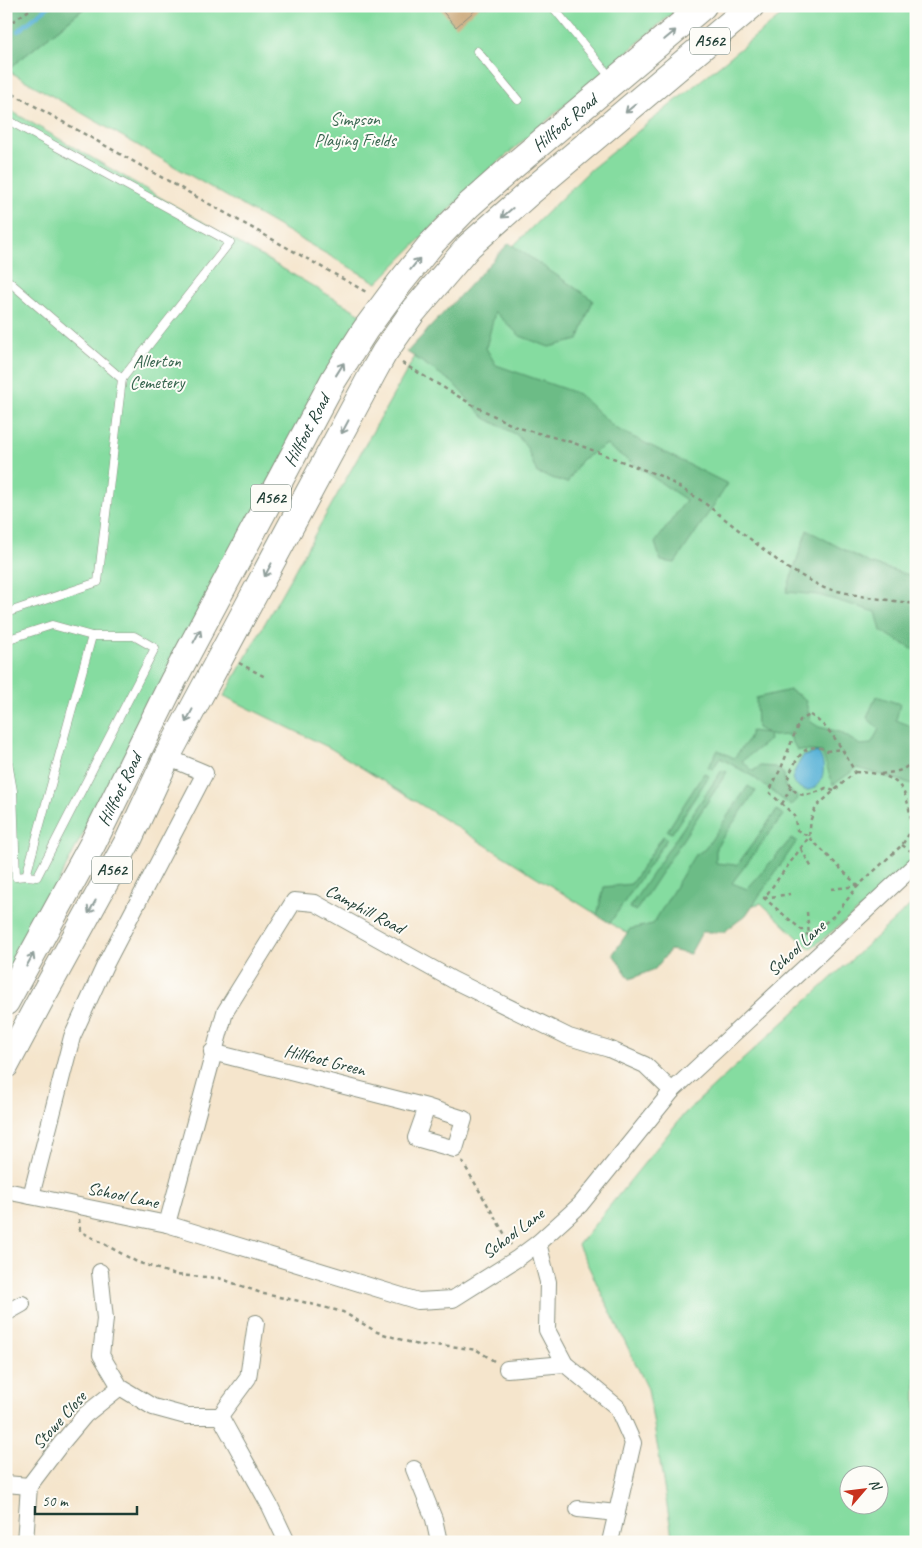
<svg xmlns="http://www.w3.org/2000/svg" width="922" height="1548" font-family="Caveat,sans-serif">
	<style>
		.green { fill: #85dca0; stroke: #528c6a; fill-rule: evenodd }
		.forest { fill: #6cbc86; stroke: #467c5d }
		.water { fill: #59b2d7; stroke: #3c7886 }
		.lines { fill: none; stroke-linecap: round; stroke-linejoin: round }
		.stream { stroke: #59b2d7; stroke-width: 4.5 }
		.building { fill: #c7a474 }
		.service-casing { stroke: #8a9180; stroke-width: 9 }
		.minor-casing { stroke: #8a9180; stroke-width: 18 }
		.trunk-casing { stroke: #8a9180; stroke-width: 28 }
		.path { stroke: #8a9180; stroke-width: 2.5; stroke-dasharray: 4 4; stroke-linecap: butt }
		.service { stroke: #fff; stroke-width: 8 }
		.minor { stroke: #fff; stroke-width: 16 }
		.trunk { stroke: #fff; stroke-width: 26 }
		.oneway { stroke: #8f9e9a }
		.labels { text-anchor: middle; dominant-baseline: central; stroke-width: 4; stroke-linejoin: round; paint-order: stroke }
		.shield { fill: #fdfcf7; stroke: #62766e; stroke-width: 1 }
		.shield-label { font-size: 16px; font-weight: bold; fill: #1f3d34 }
		.park-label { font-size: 18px; fill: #38654f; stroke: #fdfcf7 }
		.street-label { font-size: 18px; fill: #1f3d34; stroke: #fdfcf7 }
	</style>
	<rect width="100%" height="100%" fill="#fdfcf7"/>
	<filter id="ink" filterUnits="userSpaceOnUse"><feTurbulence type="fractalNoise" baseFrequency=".02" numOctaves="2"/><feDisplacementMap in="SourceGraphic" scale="10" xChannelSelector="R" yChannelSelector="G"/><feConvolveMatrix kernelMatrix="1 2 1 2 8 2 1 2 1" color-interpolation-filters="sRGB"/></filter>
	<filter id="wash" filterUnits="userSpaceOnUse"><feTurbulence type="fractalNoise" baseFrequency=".0096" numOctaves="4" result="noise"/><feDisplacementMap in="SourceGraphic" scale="20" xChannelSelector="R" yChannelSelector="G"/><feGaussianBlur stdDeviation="1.12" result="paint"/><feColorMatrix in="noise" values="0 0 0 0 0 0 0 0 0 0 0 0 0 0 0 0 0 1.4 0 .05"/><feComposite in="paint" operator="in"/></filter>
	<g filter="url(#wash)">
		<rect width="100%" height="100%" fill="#f5e5cc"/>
		<g class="green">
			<polygon points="87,6 681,6 488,171 377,283 7,70"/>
			<polygon points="793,6 916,6 916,856 886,889 810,949 761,903 636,939 330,748 224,696 432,326 590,170"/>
			<polygon points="6,108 361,314 79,841 6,985"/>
			<path d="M916 900V1542H673L648 1389 578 1245 685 1113ZM850 1476H880V1506H850Z"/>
		</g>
		<g class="forest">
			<polygon points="6,6 87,6 6,71"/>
			<polygon points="509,243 593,300 578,340 549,347 520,336 495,312 486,348 496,365 579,394 615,428 728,484 675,563 661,561 655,543 686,500 606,445 581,460 567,483 537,473 527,448 517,435 485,418 452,382 407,352"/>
			<polygon points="807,530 869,563 916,577 916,651 881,631 876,612 818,595 786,592"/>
			<polygon points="790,690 805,699 811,722 819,727 840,732 860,745 871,744 879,729 867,718 876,696 900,704 896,720 916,728 916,785 857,768 833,785 822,752 797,750 789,735 773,736 768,734 769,740 742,761 753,771 760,766 775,767 784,774 785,787 799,798 791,806 752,776 720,758 713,769 708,767 718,750 734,758 748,740 751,731 767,733 757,728 756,698"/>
			<polygon points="722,770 727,772 636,911 629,908"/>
			<polygon points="704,773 709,776 672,833 667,831"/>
			<polygon points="748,786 756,791 716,847 716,863 737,865 777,810 783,815 732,883 747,889 791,839 797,841 746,915 724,932 702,932 690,954 670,950 655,969 630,979 613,954 630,929 653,924 694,856 705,849"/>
			<polygon points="663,836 667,839 610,923 597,915 604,887 631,884"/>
		</g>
		<path class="water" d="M818 752C835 776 808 807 792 779L796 768 803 756Z"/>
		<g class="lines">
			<polyline class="stream" points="18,31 49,6"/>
		</g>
		<g id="blocks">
			<polygon class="building" points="438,6 480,6 456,27"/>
		</g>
	</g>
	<g filter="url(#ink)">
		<use href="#blocks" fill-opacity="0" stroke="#8a9180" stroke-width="1"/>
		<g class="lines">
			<g class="service-casing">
				<g id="service">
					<polyline points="552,6 611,78"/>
					<polyline points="477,51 518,100"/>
					<polyline points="6,119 230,242 122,379"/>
					<polyline points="6,279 122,379 98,582 6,613"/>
					<polyline points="6,640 52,625 92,636 134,636 155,648 37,877 26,876 16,877 13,791 6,751"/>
					<polyline points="26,876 92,636"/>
				</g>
			</g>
			<g class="minor-casing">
				<g id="minor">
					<polyline points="212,1052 427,1107 464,1119 455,1149 416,1138 427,1107"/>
					<polyline points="6,1191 167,1224 418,1301 453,1299 518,1258 538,1243 580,1205 672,1091 916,864"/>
					<polyline points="31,1196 72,1037 105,965 205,773 167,757"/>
					<polyline points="167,1224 225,1012 294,901 315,903 453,980 569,1037 609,1049 645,1065 672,1091"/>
					<polyline points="538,1243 548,1282 547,1330 565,1364 617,1407 633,1443 610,1542"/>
					<polyline points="100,1272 105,1319 101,1355 120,1387 153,1407 186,1416 220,1416 270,1506 287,1542"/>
					<polyline points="6,1313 22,1304"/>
					<polyline points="507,1369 565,1364"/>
					<polyline points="220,1416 248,1378 256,1323"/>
					<polyline points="414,1469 434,1519 439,1542"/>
					<polyline points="6,1484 29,1486"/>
					<polyline points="578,1509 617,1513"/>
					<polyline points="25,1542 29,1486 60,1445 85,1415 120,1387"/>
				</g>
			</g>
			<g class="trunk-casing">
				<g id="trunk">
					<path id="s1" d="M6 1002 92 845 174 679 334 379 365 330 399 284 432 243 469 205 512 167 703 6"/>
					<polyline points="6,1065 39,1003 129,839 167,757 375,369 384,353 412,313 469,246 529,193 751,6"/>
				</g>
			</g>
			<g class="path">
				<polyline points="6,26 35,6"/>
				<polyline points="6,90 368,293"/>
				<polyline points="402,363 473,405 516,427 571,442 663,477 702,501 787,568 824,588 860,596 916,604"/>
				<polyline points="239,663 267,678"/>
				<path d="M810 715C831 727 844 752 855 772L816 807 811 819 809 837 797 830 794 815 769 792 782 766 800 720Z"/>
				<polyline points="910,766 916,804"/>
				<path d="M855 772C899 773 907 785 912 828"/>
				<path d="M881 774C900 771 906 772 916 754"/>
				<path d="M834 791 826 788C809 796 794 801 788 778 795 761 805 738 827 751L841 749"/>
				<polyline points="782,804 791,787"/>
				<polyline points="902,845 911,851"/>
				<polyline points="801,849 812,868"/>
				<polyline points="858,886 809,837 764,898 809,936 836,914 858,886 902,845 916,823"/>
				<polyline points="831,889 858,886"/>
				<polyline points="764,898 790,894"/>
				<polyline points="807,912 809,936"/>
				<polyline points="462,1161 511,1245"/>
				<polyline points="79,1219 80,1231 137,1262 176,1275 219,1278 264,1294 299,1301 343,1312 377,1332 418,1345 450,1346 477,1350 494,1361"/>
			</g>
			<use href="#service" class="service"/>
			<use href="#minor" class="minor"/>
			<use href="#trunk" class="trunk"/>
		</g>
		<defs><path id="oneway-shaft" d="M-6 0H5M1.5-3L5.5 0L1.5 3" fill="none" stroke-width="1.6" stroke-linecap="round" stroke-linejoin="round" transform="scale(1.25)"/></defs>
		<g class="oneway">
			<use href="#oneway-shaft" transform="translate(670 35) rotate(-40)"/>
			<use href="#oneway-shaft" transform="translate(631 108) rotate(140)"/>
			<use href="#oneway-shaft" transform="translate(507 213) rotate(139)"/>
			<use href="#oneway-shaft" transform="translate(415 264) rotate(-51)"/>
			<use href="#oneway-shaft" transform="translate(340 369) rotate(-58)"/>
			<use href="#oneway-shaft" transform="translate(345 427) rotate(118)"/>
			<use href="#oneway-shaft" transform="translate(268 570) rotate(118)"/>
			<use href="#oneway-shaft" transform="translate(197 636) rotate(-62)"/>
			<use href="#oneway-shaft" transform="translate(189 716) rotate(118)"/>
			<use href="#oneway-shaft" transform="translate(92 907) rotate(119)"/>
			<use href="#oneway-shaft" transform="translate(30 960) rotate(-61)"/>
		</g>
	</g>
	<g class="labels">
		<g class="shield">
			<rect x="690" y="27.5" width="40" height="27" rx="4"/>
			<rect x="251" y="484.5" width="40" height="27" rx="4"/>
			<rect x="92" y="856.5" width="40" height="27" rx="4"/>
		</g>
		<g class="shield-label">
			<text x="710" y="41">A562</text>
			<text x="271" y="498">A562</text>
			<text x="112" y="870">A562</text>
		</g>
		<g class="park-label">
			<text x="355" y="119">Simpson<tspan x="355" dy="21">Playing Fields</tspan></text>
			<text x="157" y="361">Allerton<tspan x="157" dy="21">Cemetery</tspan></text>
		</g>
		<g class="street-label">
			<text stroke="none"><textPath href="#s1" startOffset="1051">Hillfoot Road</textPath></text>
			<text stroke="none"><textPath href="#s1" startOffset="646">Hillfoot Road</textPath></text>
			<text stroke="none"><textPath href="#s1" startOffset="241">Hillfoot Road</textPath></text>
			<text transform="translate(365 909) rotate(28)">Camphill Road</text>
			<text transform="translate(796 948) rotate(-43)">School Lane</text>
			<text transform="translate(325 1060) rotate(14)">Hillfoot Green</text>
			<text transform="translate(123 1195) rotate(12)">School Lane</text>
			<text transform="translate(513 1233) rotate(-37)">School Lane</text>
			<text transform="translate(59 1420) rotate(-48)">Stowe Close</text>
		</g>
	</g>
	<rect width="922" height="1548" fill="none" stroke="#fdfcf7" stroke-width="25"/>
	<g transform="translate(864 1490) rotate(62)"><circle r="24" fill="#fdfcf7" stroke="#a4b0a9"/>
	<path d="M0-4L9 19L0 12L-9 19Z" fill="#c8321e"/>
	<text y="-8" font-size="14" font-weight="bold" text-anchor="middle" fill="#1f3d34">N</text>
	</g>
	<path d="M35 1506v8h102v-8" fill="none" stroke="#1f3d34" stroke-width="2.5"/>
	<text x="42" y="1506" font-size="15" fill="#1f3d34" stroke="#fdfcf7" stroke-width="4" paint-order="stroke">50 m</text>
</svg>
